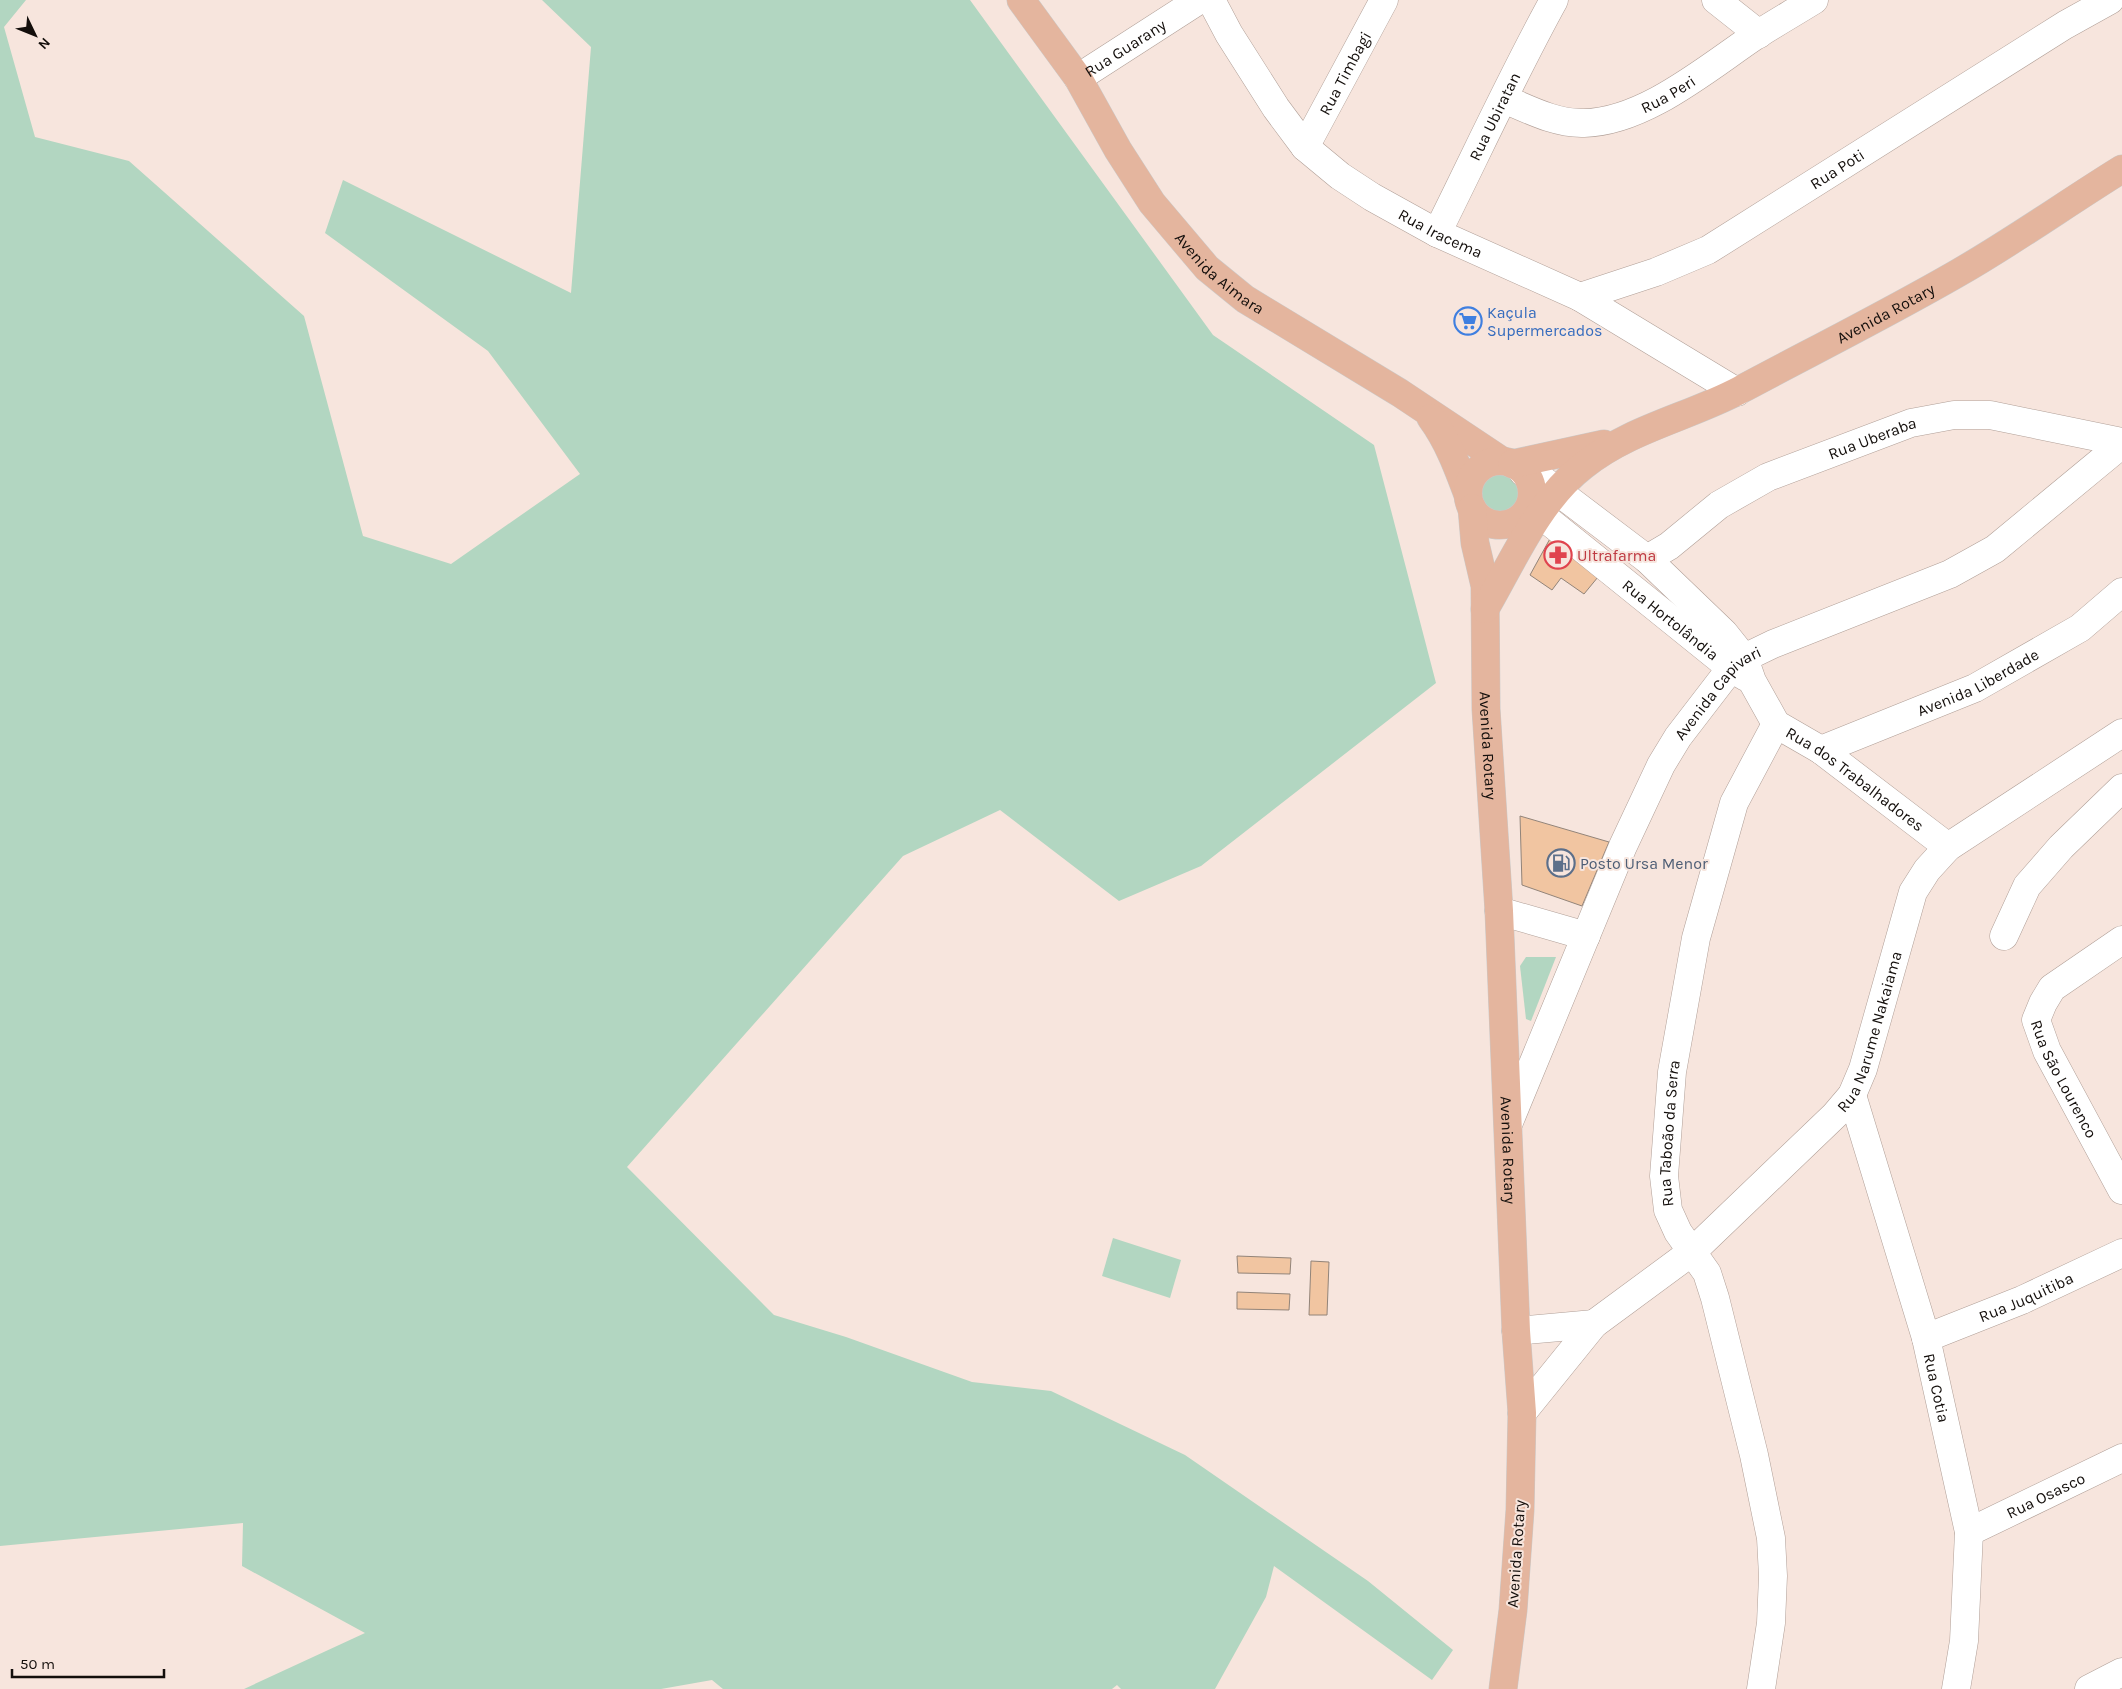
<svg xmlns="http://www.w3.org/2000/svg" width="2122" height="1689" font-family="Karla,sans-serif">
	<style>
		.green { fill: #b2d6c1 }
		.building { fill: #f1c5a1; stroke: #928479 }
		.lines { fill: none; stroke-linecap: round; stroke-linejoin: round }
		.minor-casing { stroke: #b09f97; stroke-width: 29 }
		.major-casing { stroke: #cbcac9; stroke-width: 29 }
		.minor { stroke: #fff; stroke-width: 28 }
		.major { stroke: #e4b59e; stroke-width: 28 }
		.labels { text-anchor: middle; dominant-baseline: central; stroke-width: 4; stroke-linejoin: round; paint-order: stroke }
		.street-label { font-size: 16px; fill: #130e0b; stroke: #f7e5dd }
		.shop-label { font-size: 16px; fill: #366cbe; stroke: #f7e5dd; text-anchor: start }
		.health-label { font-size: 16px; fill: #be3a42; stroke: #f7e5dd; text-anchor: start }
		.service-label { font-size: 16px; fill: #4e5e75; stroke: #f7e5dd; text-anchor: start }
	</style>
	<rect width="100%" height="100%" fill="#f7e5dd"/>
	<g class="green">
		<polygon points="0,0 26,0 4,27 35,137 129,161 304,316 363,536 451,564 580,474 488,351 325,233 343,180 571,293 591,47 542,0 970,0 1213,335 1374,445 1436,683 1201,866 1119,901 1000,810 903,856 627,1167 774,1315 846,1337 972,1382 1051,1391 1185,1455 1368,1581 1453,1650 1432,1680 1274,1566 1266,1597 1215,1689 1121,1689 1117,1685 1112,1689 723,1689 712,1680 661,1689 244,1689 365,1633 242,1566 243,1523 0,1546"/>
		<circle cx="1502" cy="494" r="21"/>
		<polygon points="1526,957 1556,957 1531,1021 1526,1019 1520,966"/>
		<polygon points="1113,1238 1181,1260 1170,1298 1102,1276"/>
	</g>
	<g class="building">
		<polygon points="1552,535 1598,577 1584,594 1561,578 1552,590 1530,575"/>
		<polygon points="1520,816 1609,842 1582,906 1522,885"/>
		<polygon points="1237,1256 1291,1258 1290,1274 1238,1273"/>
		<polygon points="1311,1261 1329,1262 1327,1315 1309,1315"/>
		<polygon points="1237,1292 1290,1294 1289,1310 1237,1309"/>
	</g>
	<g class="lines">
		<g class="minor-casing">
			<g id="minor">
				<path id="s1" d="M1211 0 1229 34 1276 108 1305 147 1340 176 1372 197 1437 233 1580 297 1737 392"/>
				<polyline points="1716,0 1759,34"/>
				<path id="s2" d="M1078 78 1199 0"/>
				<path id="s3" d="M1504 99C1528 109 1556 124 1584 123 1643 122 1705 70 1752 38 1772 25 1793 13 1814 0"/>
				<path id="s4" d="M1305 147 1384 0"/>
				<path id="s5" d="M1437 233C1476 155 1512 76 1554 0"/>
				<path id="s6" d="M1580 297 1656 272 1708 250 2065 25 2110 0"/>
				<path id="s7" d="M1523 472 1540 478 1647 559 1724 633 1744 658 1752 681 1776 724 1821 750 1948 847"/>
				<path id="s8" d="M1540 514 1731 668 1746 677"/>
				<path id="s9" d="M1647 559 1669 546 1719 505 1768 477 1911 423 1954 415H1990L2122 442"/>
				<path id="s10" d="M1821 750 1975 688 2080 628 2122 592"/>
				<polyline points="1499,911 1586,936"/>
				<polyline points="2004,936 2027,886 2061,847 2122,788"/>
				<path id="s11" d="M2122 940 2052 988 2043 1003 2036 1020 2047 1051 2122 1190"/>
				<path id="s12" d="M1852 1095 1926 1338 1969 1532 1964 1641 1956 1689"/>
				<path id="s13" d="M1509 1122 1623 846 1661 765 1678 737 1731 668 1744 658 1773 644 1950 574 1995 549 2122 444"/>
				<polyline points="1516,1331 1594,1324"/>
				<path id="s14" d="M1926 1338 2022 1300 2122 1253"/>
				<path id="s15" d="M1522 1413 1594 1324 1693 1251 1835 1115 1852 1095 1863 1069 1913 892 1927 870 1948 847 2122 733"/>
				<path id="s16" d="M1969 1532 2122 1458"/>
				<path id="s17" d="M1761 1689 1771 1623 1773 1576 1771 1538 1754 1455 1715 1298 1707 1273 1678 1232 1668 1210 1664 1176 1672 1072 1696 938 1734 803 1776 724"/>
				<polyline points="2089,1689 2122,1672"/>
			</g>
		</g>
		<g class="major-casing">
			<g id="major">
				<path id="s18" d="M1021 0 1078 78 1118 150 1152 203 1207 268 1245 299 1400 393 1502 461"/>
				<path d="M1431 418C1448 441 1458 468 1468 495"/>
				<circle cx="1500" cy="493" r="32"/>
				<polyline points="1512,464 1604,444"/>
				<path id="s19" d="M1472 508 1475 543 1485 586 1486 709 1499 911 1516 1331 1522 1413 1520 1510 1513 1610 1503 1689"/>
				<path id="s20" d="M1485 609C1513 561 1538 501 1583 466 1629 429 1689 417 1740 390 1813 351 1887 314 1958 273 2014 241 2067 203 2122 169"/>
			</g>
		</g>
		<use href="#minor" class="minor"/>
		<use href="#major" class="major"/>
	</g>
	<defs>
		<g id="supermarket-ring" transform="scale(1.4375)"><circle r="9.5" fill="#f7e5dd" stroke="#3f7fe0" stroke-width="1.5"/><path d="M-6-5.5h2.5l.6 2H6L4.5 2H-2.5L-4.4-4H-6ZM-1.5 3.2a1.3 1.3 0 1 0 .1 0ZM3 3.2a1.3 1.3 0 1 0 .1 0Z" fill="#3f7fe0"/></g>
		<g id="pharmacy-ring" transform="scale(1.4375)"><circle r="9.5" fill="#f7e5dd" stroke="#e0444e" stroke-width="1.5"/><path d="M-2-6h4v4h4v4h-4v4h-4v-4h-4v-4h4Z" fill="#e0444e"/></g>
		<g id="fuel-ring" transform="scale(1.4375)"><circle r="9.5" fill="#f7e5dd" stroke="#5c6f8a" stroke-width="1.5"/><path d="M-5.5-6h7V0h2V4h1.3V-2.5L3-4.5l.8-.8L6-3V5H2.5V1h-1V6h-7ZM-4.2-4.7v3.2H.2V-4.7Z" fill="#5c6f8a"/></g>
	</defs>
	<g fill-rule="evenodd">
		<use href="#supermarket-ring" x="1468" y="321"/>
		<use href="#pharmacy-ring" x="1558" y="555"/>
		<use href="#fuel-ring" x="1561" y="863"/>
	</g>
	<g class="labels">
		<g class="street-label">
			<text stroke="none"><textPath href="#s2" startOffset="56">Rua Guarany</textPath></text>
			<text stroke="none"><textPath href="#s4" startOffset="84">Rua Timbagi</textPath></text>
			<text stroke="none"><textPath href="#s3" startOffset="174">Rua Peri</textPath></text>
			<text stroke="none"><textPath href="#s5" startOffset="130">Rua Ubiratan</textPath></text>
			<text stroke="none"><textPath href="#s6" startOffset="289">Rua Poti</textPath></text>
			<text stroke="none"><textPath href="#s1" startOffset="336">Rua Iracema</textPath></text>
			<text stroke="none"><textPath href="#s18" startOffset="340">Avenida Aimara</textPath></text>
			<text stroke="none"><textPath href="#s20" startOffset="514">Avenida Rotary</textPath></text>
			<text stroke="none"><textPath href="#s9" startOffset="258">Rua Uberaba</textPath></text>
			<text stroke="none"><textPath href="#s8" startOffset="168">Rua Hortolândia</textPath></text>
			<text stroke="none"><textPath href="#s10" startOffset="171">Avenida Liberdade</textPath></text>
			<text stroke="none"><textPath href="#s13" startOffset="481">Avenida Capivari</textPath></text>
			<text stroke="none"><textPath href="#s19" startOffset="239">Avenida Rotary</textPath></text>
			<text stroke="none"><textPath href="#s7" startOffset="461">Rua dos Trabalhadores</textPath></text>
			<text stroke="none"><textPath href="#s15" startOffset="526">Rua Narume Nakaiama</textPath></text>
			<text stroke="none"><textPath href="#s11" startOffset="186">Rua São Lourenco</textPath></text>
			<text stroke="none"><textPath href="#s17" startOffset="576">Rua Taboão da Serra</textPath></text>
			<text stroke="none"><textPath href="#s19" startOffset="644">Avenida Rotary</textPath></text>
			<text stroke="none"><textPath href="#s14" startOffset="108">Rua Juquitiba</textPath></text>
			<text stroke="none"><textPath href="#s12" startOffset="305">Rua Cotia</textPath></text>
			<text stroke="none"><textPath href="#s16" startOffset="85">Rua Osasco</textPath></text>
			<text transform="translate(1516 1554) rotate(-86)">Avenida Rotary</text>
		</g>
		<g class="shop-label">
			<text x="1487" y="312">Kaçula<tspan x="1487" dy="18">Supermercados</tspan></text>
		</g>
		<g class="health-label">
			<text x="1577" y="555">Ultrafarma</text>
		</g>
		<g class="service-label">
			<text x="1580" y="863">Posto Ursa Menor</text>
		</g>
	</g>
	<g transform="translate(35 35) rotate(133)" stroke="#f7e5dd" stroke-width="4" paint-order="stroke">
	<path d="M0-4L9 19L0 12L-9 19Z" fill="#130e0b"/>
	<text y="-8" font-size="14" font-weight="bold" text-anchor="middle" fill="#130e0b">N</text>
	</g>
	<path d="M12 1669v8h152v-8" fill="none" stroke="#130e0b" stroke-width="2.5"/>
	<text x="20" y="1669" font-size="15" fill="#130e0b" stroke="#f7e5dd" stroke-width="4" paint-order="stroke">50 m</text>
</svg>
